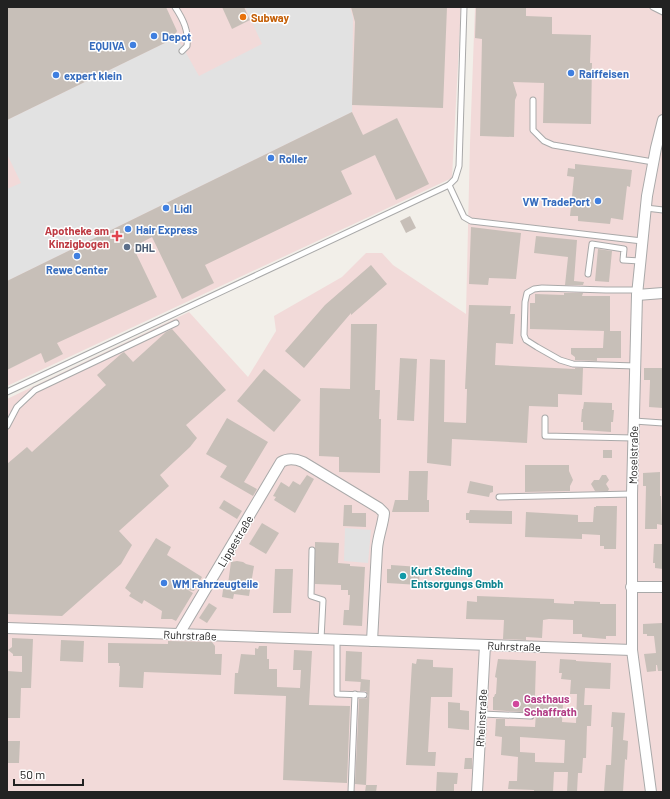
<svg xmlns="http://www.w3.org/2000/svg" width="670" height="799" font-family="Barlow,sans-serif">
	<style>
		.commercial { fill: #f2dad9 }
		.parking { fill: #e2e2e2 }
		.building { fill: #c7bfb8; fill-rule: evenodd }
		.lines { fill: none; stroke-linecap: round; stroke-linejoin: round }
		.lane-casing { stroke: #a9a9a9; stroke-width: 7 }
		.street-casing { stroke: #a9a9a9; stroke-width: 12 }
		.lane { stroke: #fff; stroke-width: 5 }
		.street { stroke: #fff; stroke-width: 10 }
		.food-dot { fill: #e8710a; stroke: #fff; stroke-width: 1.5 }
		.shop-dot { fill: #3f7fe0; stroke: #fff; stroke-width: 1.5 }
		.health-dot { fill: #e0444e; stroke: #fff; stroke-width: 1.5 }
		.service-dot { fill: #5c6f8a; stroke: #fff; stroke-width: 1.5 }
		.culture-dot { fill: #0f9aa8; stroke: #fff; stroke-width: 1.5 }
		.hotel-dot { fill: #d1479c; stroke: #fff; stroke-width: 1.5 }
		.labels { text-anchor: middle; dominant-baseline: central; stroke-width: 3; stroke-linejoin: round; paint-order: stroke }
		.food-label { font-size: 11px; font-weight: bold; fill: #c56008; stroke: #fff; text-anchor: start }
		.shop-label { font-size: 11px; font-weight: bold; fill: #366cbe; stroke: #fff; text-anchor: start }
		.health-label { font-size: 11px; font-weight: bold; fill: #be3a42; stroke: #fff; text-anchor: end }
		.service-label { font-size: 11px; font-weight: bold; fill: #4e5e75; stroke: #fff; text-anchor: start }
		.street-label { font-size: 11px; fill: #222; stroke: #fff }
		.culture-label { font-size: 11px; font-weight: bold; fill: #0d838f; stroke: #fff; text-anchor: start }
		.hotel-label { font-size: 11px; font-weight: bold; fill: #b23c85; stroke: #fff; text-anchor: start }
	</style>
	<rect width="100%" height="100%" fill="#f2efe9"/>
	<g class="commercial">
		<polygon points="7,7 461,7 452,178 7,386"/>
		<polygon points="475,7 663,7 663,792 7,792 7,399 189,312 248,377 276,331 274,316 342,277 366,253 382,253 393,265 466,314 470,143"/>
	</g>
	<g class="parking">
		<polygon points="245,7 350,7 353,18 352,112 7,281 7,189 21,183 7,154 7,120 177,37 199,76 262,44"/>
		<polygon points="345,528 371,530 368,563 344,561"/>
	</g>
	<g class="building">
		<polygon points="7,7 166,7 177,31 173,39 7,120"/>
		<polygon points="222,7 244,7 250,20 232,29"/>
		<polygon points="351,7 447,7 443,108 352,105 355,22"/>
		<polygon points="476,7 526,7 526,16 552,17 552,34 591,35 590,63 592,63 591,124 543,123 544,83 513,82 517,95 515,100 514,137 480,136 482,39 475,38"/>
		<polygon points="352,112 363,135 397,118 429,184 396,200 375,155 341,171 352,194 205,265 214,283 182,299 152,237 133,247 157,297 57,343 63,354 45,363 41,353 7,370 7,281"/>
		<polygon points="575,164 632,170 630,187 627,186 623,220 611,218 610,224 578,221 578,216 570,216 574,177 567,176 568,168 575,169"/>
		<polygon points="410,216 416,228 406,233 400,221"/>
		<polygon points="471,227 521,233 516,279 489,278 488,285 469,284"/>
		<polygon points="536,236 577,240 574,281 584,282 583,285 565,285 568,257 534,253"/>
		<polygon points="598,249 612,251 609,282 595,281"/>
		<polygon points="371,265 387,284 351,315 351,313 304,368 285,351 325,305"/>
		<polygon points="564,293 583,293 582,296 610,296 610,331 621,331 621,358 597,358 597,361 575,360 575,357 571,354 571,348 603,348 604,331 605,331 530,329 530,303 535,303 535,294 564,295"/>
		<polygon points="469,305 511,306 510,314 515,314 513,344 496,343 495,365 575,369 575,368 583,368 582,395 558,394 558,407 529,406 527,443 452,439 451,466 427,463 430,359 445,360 444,422 466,423 467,389 465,389"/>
		<polygon points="351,324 377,324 375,390 380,390 379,419 381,419 380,473 339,472 339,457 319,456 320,388 350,389"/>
		<polygon points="172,329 226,390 186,425 197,438 190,447 160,475 169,486 119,531 132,545 121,564 62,616 7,614 7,464 27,447 32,452 106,385 97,375 121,354 124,352 133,362 166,332"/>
		<polygon points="400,358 417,359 414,421 397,420"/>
		<polygon points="644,368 663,368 663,408 649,407 650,382 650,380 644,380"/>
		<polygon points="264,369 301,400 274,432 237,401"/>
		<polygon points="584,402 612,403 612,410 614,410 613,422 611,422 611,432 583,430 583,422 581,422 582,409 583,409"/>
		<polygon points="227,418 268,442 244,482 257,489 253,496 220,477 227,466 206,454"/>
		<rect x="603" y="450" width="9" height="8"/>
		<polygon points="525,465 569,465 569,471 573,480 570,486 570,491 525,492"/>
		<polygon points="409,471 428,471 427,500 429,500 429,512 392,512 395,500 408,500"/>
		<polygon points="660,472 660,496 661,496 662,525 657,524 657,529 645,529 646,486 643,486 643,473"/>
		<polygon points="307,475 314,479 295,513 274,500 276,497 273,496 281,482 289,487 293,481 300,485"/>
		<polygon points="602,475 606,475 609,480 606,484 609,489 608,491 595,491 591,484 594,480 599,480"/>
		<polygon points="470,481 493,486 493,492 490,493 489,497 467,493"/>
		<polygon points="224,500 242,511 237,519 219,508"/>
		<polygon points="344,505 352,505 352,513 366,513 366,527 343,526"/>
		<polygon points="596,506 617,506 616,549 604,549 604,546 600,546 600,535 582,534 582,539 525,537 526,512 578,515 578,522 593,522 594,507 596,507"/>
		<polygon points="470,510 512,511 512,524 469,523 469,520 466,520 466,513 469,513"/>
		<polygon points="262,523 279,533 266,554 249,544"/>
		<polygon points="156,538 171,547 167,555 202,577 194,591 188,590 193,593 176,621 172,619 161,619 162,611 144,600 142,604 129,596 131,593 125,588"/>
		<polygon points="315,542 339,543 338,563 350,564 350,566 365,567 362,626 343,625 344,610 349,610 350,595 348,595 348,590 341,590 341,585 315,584"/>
		<polygon points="654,544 663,544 663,569 655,568 655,563 653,563"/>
		<polygon points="237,561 243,562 246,564 254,566 249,596 234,594 233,599 222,597 224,583 228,584 231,562"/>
		<polygon points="391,565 420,567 419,585 387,583 387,569 391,569"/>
		<polygon points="275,569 293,569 291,613 273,613"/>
		<polygon points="477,596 554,599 554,603 574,604 574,601 600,602 600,604 616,604 616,636 606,636 606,639 582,637 582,634 573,634 573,620 549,619 543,620 542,638 526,637 526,640 503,639 504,620 466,619 467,601 477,602"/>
		<polygon points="209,603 217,608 207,623 199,618"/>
		<polygon points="662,623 663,671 658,671 657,665 656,665 656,671 647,672 644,654 656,653 654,636 647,636 647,634 643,634 643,624"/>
		<polygon points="12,638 33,639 31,688 21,688 20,718 7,718 7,671 22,672 22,656 13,656 13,654 8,650 12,647"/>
		<polygon points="61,640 84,641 83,662 60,661"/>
		<polygon points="168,641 212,642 215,646 215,654 222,654 221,675 144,672 143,688 119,687 120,666 119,666 119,663 108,663 108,643 168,644"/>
		<polygon points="259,646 267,646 267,659 269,659 269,669 277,669 277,687 300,688 301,670 293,670 294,650 312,651 309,705 350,706 347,783 283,780 286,696 234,694 235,673 238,673 241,654 255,655 255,648 258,649"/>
		<polygon points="346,651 362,652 361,682 345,681"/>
		<polygon points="417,659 433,660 433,667 453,668 452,697 431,697 428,752 436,752 435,766 406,765 412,663 416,664"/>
		<path d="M498 659 536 661 535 696H540V702L563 704 562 722 576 723 577 694H570L571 680 561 679 562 673H559L560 659 576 660V661L611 663 610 689 585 688 584 705H592L591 726H587L586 758H583L582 773H578L577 792H567L568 772H554L553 792H534V790L508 789 509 781H517L518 757 501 755 502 737 495 736 496 719H505V726L535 727 536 713 493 710V697H494L495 694H496L497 678 495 677ZM520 737 565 740 564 763 535 762V753L520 752Z"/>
		<polygon points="361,679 370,680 366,785 355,784 359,699 366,699 368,696 366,691 360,691"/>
		<polygon points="448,702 460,703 460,710 469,711 469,730 448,728"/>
		<polygon points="612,712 625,713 623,740 628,741 627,760 625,759 623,792 604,792 606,765 611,765 613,727 611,727"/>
		<polygon points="7,741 20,741 19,763 7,763"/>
		<polygon points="465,758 472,758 472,769 464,769"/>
		<polygon points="437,772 458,773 457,784 454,784 454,792 436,792"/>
		<polygon points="366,785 377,785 376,792 365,792"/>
	</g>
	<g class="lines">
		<g class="lane-casing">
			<g id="lane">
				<path d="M175 7C183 19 189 31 187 46L182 51"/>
				<polyline points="653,7 663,12"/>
				<polyline points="533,100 533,130 544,141 553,145 653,162"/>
				<polyline points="449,185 464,217 471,221 642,241"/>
				<polyline points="646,208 663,210"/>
				<polyline points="588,274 592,244 624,249 623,260 640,261"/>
				<polyline points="635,366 573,364 560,360 537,347 526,340 524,335 525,302 527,293 534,289 542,288 606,290 637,290"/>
				<polyline points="7,392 449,185 455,179 459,166 464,7"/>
				<polyline points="545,418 545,436 633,438"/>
				<polyline points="634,421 663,423"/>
				<polyline points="7,426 17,407 35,390 176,323"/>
				<polyline points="499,497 632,494"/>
				<polyline points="312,550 311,596 323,600 321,639"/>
				<polyline points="337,640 337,694 364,695"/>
				<polyline points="482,714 531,716"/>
				<polyline points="351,792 355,694"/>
			</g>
		</g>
		<g class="street-casing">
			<g id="street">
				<polyline points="637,295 663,293"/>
				<polyline points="631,587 663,587"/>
				<polyline points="7,628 632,650"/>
				<path d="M179 634 281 462C288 458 296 459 303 462L379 508 384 513C383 525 378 536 377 549L372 641"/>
				<polyline points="477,792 485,645"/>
				<polyline points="651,792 632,650 632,494 637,295 647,196 656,148 663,120"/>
			</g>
		</g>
		<use href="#lane" class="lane"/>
		<use href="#street" class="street"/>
	</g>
	<circle class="food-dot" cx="243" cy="17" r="4"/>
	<g class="shop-dot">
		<circle cx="154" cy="36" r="4"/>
		<circle cx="133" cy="45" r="4"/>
		<circle cx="571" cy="73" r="4"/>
		<circle cx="56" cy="75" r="4"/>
		<circle cx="271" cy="158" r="4"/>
		<circle cx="598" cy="201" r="4"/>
		<circle cx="166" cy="208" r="4"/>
		<circle cx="128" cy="229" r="4"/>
		<circle cx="77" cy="256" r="4"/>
		<circle cx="164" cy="583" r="4"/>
	</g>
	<path class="health-dot" d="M115 230h4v4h4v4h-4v4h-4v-4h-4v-4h4z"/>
	<circle class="service-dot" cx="127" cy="247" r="4"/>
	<circle class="culture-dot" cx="403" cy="576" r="4"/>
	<circle class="hotel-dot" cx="516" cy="704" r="4"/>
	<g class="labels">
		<g class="food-label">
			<text x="251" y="17">Subway</text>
		</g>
		<g class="shop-label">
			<text x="162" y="36">Depot</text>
			<text x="125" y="45" text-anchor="end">EQUIVA</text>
			<text x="579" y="73">Raiffeisen</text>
			<text x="64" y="75">expert klein</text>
			<text x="279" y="158">Roller</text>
			<text x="590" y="201" text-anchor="end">VW TradePort</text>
			<text x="174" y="208">Lidl</text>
			<text x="136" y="229">Hair Express</text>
			<text x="77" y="269" text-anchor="middle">Rewe Center</text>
			<text x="172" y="583">WM Fahrzeugteile</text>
		</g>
		<g class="health-label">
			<text x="109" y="230">Apotheke am<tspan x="109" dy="13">Kinzigbogen</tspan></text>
		</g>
		<g class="service-label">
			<text x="135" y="247">DHL</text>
		</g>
		<g class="street-label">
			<text transform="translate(633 455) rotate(-89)">Moselstraße</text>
			<text transform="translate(235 541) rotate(-59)">Lippestraße</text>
			<text transform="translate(190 635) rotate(2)">Ruhrstraße</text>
			<text transform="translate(514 646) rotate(2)">Ruhrstraße</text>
			<text transform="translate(481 718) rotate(-87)">Rheinstraße</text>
		</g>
		<g class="culture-label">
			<text x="411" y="570">Kurt Steding<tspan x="411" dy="13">Entsorgungs Gmbh</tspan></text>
		</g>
		<g class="hotel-label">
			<text x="524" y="698">Gasthaus<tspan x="524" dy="13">Schaffrath</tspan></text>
		</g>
	</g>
	<rect width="670" height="799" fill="none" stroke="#222222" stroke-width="16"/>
	<path d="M14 779v6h69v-6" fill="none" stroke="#222222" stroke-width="2"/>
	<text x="20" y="779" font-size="12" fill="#222222" stroke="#ffffff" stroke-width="3" paint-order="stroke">50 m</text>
</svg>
